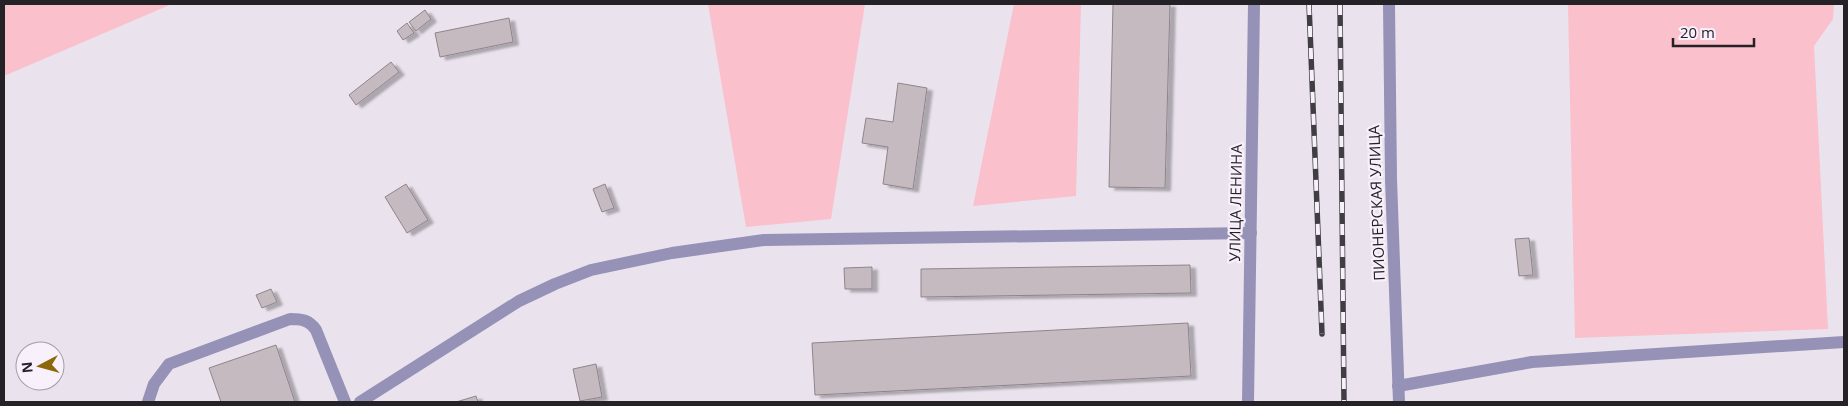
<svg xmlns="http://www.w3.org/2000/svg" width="1848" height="406" font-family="'Open Sans',sans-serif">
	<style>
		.green { fill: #fac0cb }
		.building { fill: #c6bac1; stroke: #8f848a; filter: url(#shadow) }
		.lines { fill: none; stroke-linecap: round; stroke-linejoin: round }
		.minor { stroke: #9591b7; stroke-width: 12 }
		.rail-casing { stroke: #413e43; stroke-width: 5.5 }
		.rail { stroke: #f8f0fb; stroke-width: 4; stroke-dasharray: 11; stroke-linecap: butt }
		.labels { text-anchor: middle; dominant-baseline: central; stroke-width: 4.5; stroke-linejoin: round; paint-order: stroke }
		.street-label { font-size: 15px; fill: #242226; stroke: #f8f0fb }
	</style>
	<defs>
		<filter id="shadow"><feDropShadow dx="5.5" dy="3" stdDeviation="1" flood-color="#0004"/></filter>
	</defs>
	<rect width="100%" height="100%" fill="#eae3ee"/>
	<g class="green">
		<polygon points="4,4 172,4 4,76"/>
		<polygon points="708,4 865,4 831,219 746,227"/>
		<polygon points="1014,4 1081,4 1076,196 973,206"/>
		<polygon points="1568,4 1834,4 1833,19 1814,46 1828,329 1575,338"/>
	</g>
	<g class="building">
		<polygon points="1113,4 1170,4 1165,188 1109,187"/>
		<polygon points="425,10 431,19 416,31 409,22"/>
		<polygon points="509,18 513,42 440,57 435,33"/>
		<polygon points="407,23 414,33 403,40 397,31"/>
		<polygon points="391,62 399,72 356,105 349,95"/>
		<polygon points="898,83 927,88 913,189 883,184 888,147 862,143 866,118 893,122"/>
		<polygon points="406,184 428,220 407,233 385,197"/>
		<polygon points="605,184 614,208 602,212 593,189"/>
		<polygon points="1529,238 1533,275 1519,276 1515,239"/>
		<polygon points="1190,265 1191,293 921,297 921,269"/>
		<polygon points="872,267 872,289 845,289 844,268"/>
		<polygon points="271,289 277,302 262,308 256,295"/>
		<polygon points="1188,323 1191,376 815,395 812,343"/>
		<polygon points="276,345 295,402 221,402 209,368"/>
		<polygon points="596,364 602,397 580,401 573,369"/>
		<polygon points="476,396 478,402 456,402"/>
	</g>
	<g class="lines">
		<g class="minor">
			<polyline points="1389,4 1391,179 1399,402"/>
			<polyline points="1398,386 1532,362 1844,342"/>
			<path d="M148 402 154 384 169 364 290 319C302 319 309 320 316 330L345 402"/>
			<polyline points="360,402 519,301 555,284 591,270 672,253 764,240 1251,233"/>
			<polyline points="1248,402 1254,4"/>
		</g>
		<g class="rail-casing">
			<g id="rail">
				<polyline points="1309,4 1322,334"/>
				<polyline points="1340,4 1344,402"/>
			</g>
		</g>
		<use href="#rail" class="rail"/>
	</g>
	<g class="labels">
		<g class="street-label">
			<text transform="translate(1235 203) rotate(-89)">УЛИЦА ЛЕНИНА</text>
			<text transform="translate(1376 203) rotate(-92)">ПИОНЕРСКАЯ УЛИЦА</text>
		</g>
	</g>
	<rect width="1848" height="406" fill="none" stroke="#242226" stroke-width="10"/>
	<g transform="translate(40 366) rotate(264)"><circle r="24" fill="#f8f0fb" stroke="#a39ea6"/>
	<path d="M0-4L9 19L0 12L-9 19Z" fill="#8e670b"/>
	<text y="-8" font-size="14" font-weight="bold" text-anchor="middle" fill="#242226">N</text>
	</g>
	<path d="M1673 38v8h81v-8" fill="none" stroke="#242226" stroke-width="2.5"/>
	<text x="1680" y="38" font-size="15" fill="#242226" stroke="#f8f0fb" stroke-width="4" paint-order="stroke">20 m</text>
</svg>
